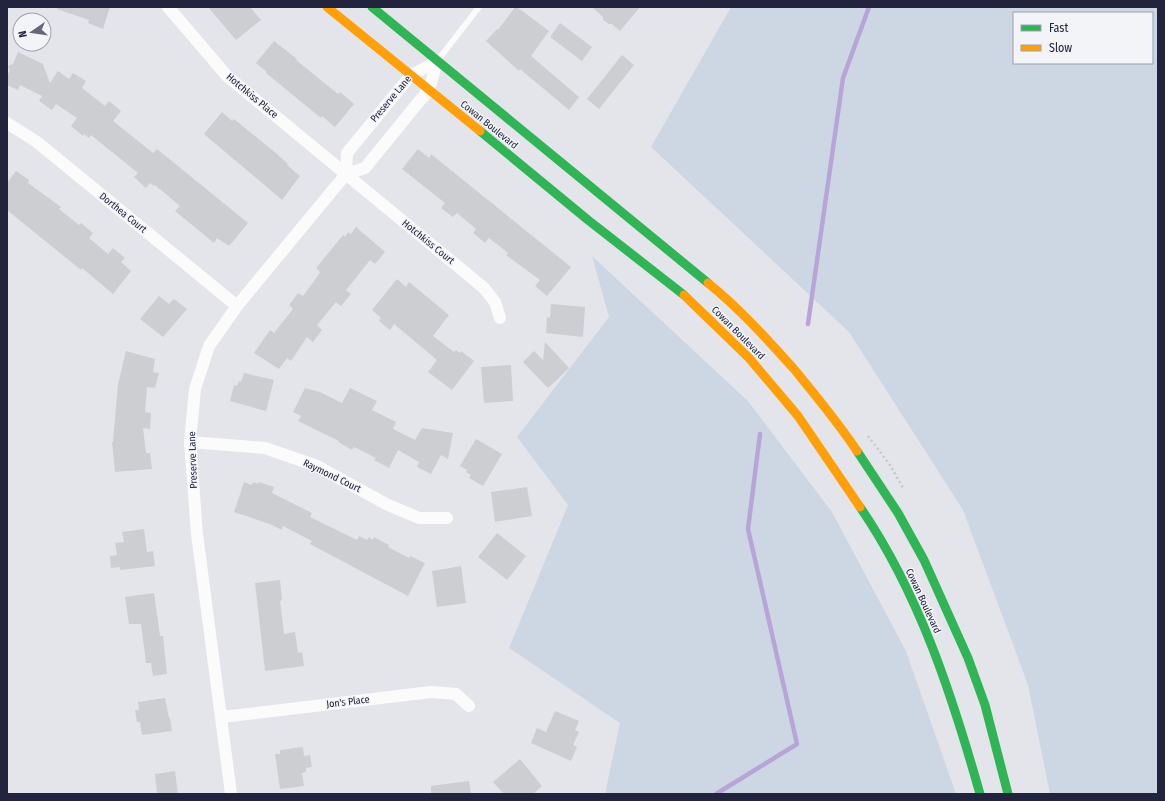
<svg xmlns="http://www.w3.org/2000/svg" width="1165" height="801" font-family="'Fira Sans Condensed',sans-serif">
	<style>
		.green { fill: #cdd7e3; fill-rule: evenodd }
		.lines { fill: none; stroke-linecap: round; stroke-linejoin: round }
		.stream { stroke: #b8a5d8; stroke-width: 4.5 }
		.building { fill: #cdced2 }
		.path { stroke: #c5c6cd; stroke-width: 2.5; stroke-dasharray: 2 3; stroke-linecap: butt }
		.lane { stroke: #fbfbfc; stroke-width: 6 }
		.street { stroke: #fbfbfc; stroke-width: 12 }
		.fast { stroke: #30b455; stroke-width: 9 }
		.slow { stroke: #ff9f0a; stroke-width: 9 }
		.labels { text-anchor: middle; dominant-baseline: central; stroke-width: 3; stroke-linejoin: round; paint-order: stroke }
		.street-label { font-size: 10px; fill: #22233c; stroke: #f2f4f8 }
	</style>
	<rect width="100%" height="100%" fill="#e4e5ea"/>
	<g class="green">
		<path d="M731 7H1158V794H1050L1028 685 963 510 849 332 651 147ZM1014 13H1152V63H1014Z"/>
		<polygon points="592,256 748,401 832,512 906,651 956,794 605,794 620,723 509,648 568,505 517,437 609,317"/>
	</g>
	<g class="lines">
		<g class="stream">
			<polyline points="808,324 843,78 869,7"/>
			<polyline points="716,794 797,744 748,529 760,434"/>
		</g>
	</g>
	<g class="building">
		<polygon points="57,7 110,7 103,29 88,23 89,20 57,9"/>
		<polygon points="208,7 250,7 261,20 236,40"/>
		<polygon points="515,7 517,7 549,31 531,56 579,97 569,110 520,69 519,71 486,41 497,29 498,30"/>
		<polygon points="592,7 640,7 620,31 612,24 609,24 603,20 603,17"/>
		<polygon points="560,23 592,47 582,61 550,37"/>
		<polygon points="274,41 297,59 296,60 338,94 340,92 354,104 335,127 322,116 321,118 266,73 267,72 256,63"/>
		<polygon points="18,52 43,64 50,83 58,71 69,79 73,73 86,81 82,88 105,106 109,101 121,111 113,121 153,153 157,149 248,223 229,246 217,238 214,243 175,211 180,206 155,185 154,186 150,183 146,188 134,177 138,173 91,135 89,138 84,134 83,136 71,126 77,118 56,104 52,110 39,101 42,96 20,85 18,90 7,85 7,76 10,70 8,66 13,64"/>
		<polygon points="622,55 634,65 599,109 587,99"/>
		<polygon points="222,112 232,121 234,119 277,154 288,164 287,165 300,176 282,200 204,134"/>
		<polygon points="418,149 429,158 431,154 571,267 547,296 535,286 540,280 506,255 508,253 489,238 485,243 473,233 476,229 457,213 453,217 441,208 445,203 402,169"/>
		<polygon points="16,171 29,180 28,183 61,207 59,209 79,225 81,223 93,233 89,238 108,254 113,248 125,258 121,262 131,271 113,294 82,268 81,270 7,210 7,183"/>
		<polygon points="356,227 385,252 375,264 370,260 346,290 351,294 341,306 336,302 317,325 322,330 313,342 307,337 291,361 287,358 279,369 254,353 270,330 274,333 293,309 289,305 298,293 303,296 317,277 320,272 316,268 326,256 343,235 345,237 348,232 351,234"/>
		<polygon points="397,279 406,287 409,282 449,315 433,336 454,352 456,350 460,353 461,351 474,361 452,390 428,372 437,360 394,324 390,330 379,321 381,318 372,310"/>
		<polygon points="159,296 169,304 174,299 187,309 163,337 140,319"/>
		<polygon points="551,304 585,307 583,337 546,333 547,317 550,318"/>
		<polygon points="545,342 569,368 548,388 523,362 534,351 543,360"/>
		<polygon points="126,351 155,359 153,372 159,373 155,388 147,387 145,412 151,413 150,429 143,428 146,453 150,453 152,469 115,472 112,442 113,442 118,384"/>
		<polygon points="511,365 513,401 484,403 481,367"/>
		<polygon points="244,373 274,380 266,411 230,401 234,385 237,386 239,381 241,382"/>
		<polygon points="305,388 320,392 342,403 350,388 377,401 372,410 396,422 393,429 415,440 422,428 453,433 448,459 441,455 431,474 417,467 419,462 398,450 389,468 374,460 376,458 354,447 352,450 338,442 339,441 298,421 301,416 293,412"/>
		<polygon points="476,439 502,454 483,486 469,478 471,475 466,472 467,470 460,466"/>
		<polygon points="244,482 252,485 253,482 258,484 259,482 274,487 272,493 312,513 310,517 357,540 359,536 367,540 369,537 373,540 374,537 389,545 388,547 409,558 410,556 425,563 408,596 310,544 312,541 283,526 282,530 270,524 234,512"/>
		<polygon points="527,487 532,516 495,522 491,492"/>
		<polygon points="144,529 147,552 153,551 155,566 120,570 120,567 111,568 110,556 117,555 115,543 124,542 122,532"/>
		<polygon points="497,533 526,556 507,580 478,557"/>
		<polygon points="461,566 466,603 437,607 432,571"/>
		<polygon points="280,580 282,600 280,601 284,634 295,632 298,653 302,652 304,666 265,671 255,583"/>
		<polygon points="154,593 160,636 163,636 167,674 153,676 151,663 146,663 141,624 129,624 125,597"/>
		<polygon points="165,698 169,718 170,718 172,731 142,735 140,722 137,722 135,710 139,710 138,702"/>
		<polygon points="555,711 579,721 575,730 579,732 573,745 577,747 571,761 531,743 537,728 546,732"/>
		<polygon points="303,747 304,756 310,755 312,767 306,768 306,772 302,773 304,786 280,789 275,754 280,754 280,750"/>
		<polygon points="520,759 542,786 533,794 504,794 493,782"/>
		<polygon points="175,771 178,794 157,794 155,774"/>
		<polygon points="469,781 471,794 431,794 431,786"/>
	</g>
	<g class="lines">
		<polyline class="path" points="868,436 890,465 903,488"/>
		<polyline class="lane" points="438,60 479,7"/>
		<g class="street">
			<polyline points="168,7 227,76 484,288 495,302 500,318"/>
			<polyline points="7,123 37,142 237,306"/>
			<polyline points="346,174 347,153 411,75 437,62"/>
			<polyline points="190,442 265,448 317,466 386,504 419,518 447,518"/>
			<polyline points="222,717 431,692 456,694 469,706"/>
			<polyline points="231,794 197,534 190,442 195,389 209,346 237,306 346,174 365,168 417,104 429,90 437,62"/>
		</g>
		<g class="fast">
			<polyline points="372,7 708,283"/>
			<polyline points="480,131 588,220 684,295"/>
			<polyline points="857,451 898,513 924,560 968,658 985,705 1008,794"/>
			<path d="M860 507C919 593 952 695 980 794"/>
		</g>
		<g class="slow">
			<polyline points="327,7 480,131"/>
			<path d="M708 283C739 308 767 339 794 369 816 396 838 422 857 451"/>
			<polyline points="684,295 749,358 798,416 860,507"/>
		</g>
	</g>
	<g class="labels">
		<g class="street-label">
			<text transform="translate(252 96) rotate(40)">Hotchkiss Place</text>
			<text transform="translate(391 99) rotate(-50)">Preserve Lane</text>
			<text transform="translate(489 125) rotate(39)">Cowan Boulevard</text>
			<text transform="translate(123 213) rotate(39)">Dorthea Court</text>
			<text transform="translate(428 242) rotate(39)">Hotchkiss Court</text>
			<text transform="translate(738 333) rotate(45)">Cowan Boulevard</text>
			<text transform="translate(193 460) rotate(-92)">Preserve Lane</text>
			<text transform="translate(332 476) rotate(26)">Raymond Court</text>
			<text transform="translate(923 601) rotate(65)">Cowan Boulevard</text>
			<text transform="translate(348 702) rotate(-7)">Jon's Place</text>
		</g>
	</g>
	<rect width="1165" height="801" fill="none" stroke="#22233c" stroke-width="16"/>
	<rect x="1013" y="12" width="140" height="52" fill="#f2f4f8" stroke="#9fa0ad"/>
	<rect x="1021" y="25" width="20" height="6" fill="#30b455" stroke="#9fa0ad"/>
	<text x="1049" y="32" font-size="12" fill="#22233c">Fast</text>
	<rect x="1021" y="45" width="20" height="6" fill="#ff9f0a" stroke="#9fa0ad"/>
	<text x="1049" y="52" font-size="12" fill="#22233c">Slow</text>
	<g transform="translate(32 32) rotate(257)"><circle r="19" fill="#f2f4f8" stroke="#9fa0ad"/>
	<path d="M0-3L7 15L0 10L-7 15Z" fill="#666779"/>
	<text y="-6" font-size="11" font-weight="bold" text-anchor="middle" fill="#22233c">N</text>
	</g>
</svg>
